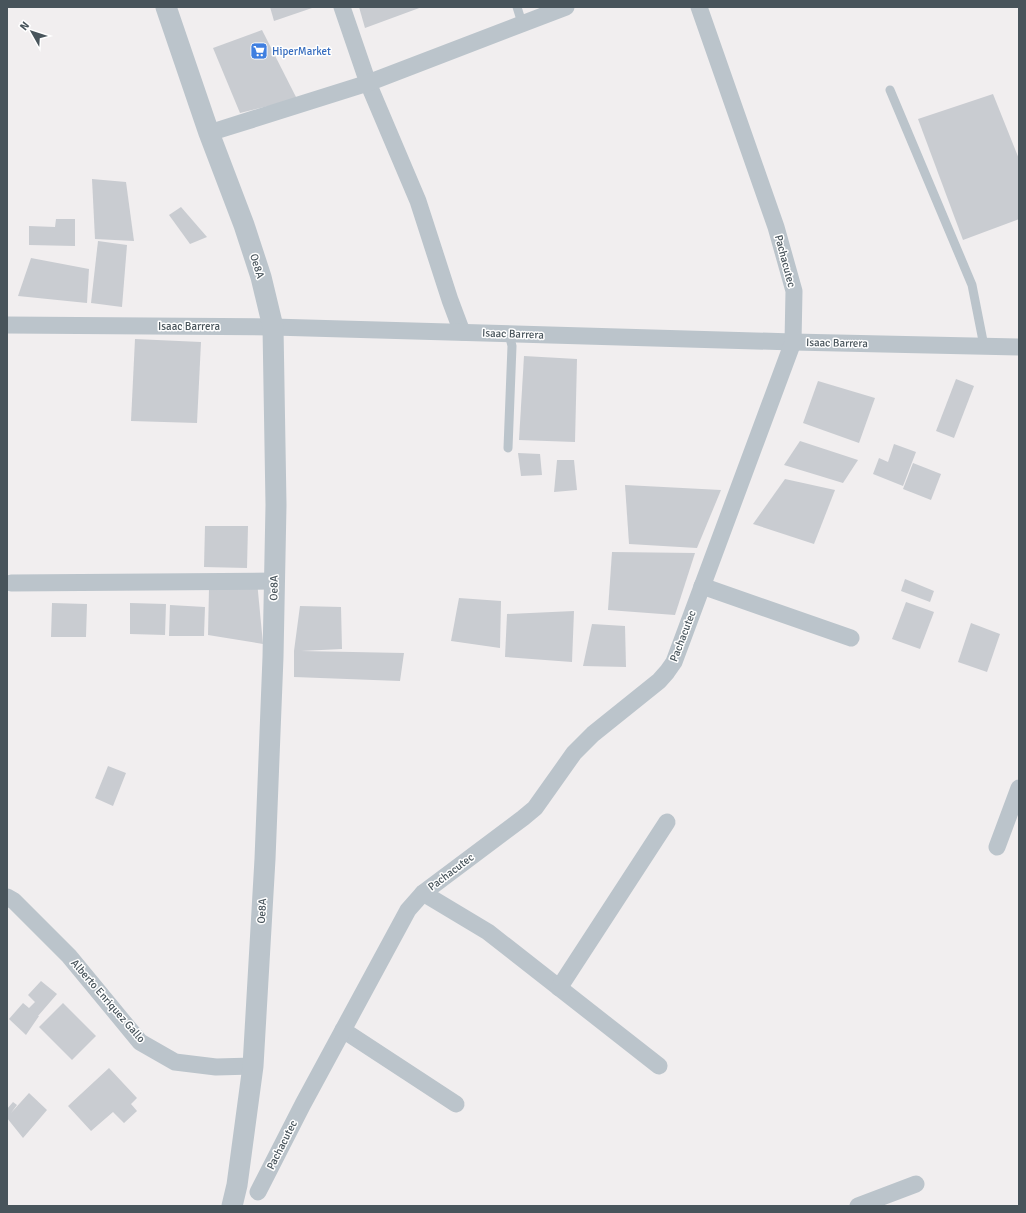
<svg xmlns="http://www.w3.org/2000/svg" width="1026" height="1213" font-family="Signika,sans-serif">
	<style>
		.building { fill: #c9ccd1 }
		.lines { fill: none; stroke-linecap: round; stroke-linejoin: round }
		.service { stroke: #bbc4cb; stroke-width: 9 }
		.minor { stroke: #bbc4cb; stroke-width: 17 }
		.tertiary { stroke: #bbc4cb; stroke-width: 21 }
		.labels { text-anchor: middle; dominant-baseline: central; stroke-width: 3; stroke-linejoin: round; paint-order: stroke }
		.shop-label { font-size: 11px; fill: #366cbe; stroke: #fff; text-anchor: start }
		.street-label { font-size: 11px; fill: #48545b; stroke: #fff }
	</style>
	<rect width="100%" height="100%" fill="#f1eeef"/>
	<g class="building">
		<polygon points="270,7 315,7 274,21"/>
		<polygon points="359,7 422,7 365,28"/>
		<polygon points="262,30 297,99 240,113 213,48"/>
		<polygon points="993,94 1019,159 1019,219 963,240 918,119"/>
		<polygon points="92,179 126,182 134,241 95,239"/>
		<polygon points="181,207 207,237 190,244 169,215"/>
		<polygon points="56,219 75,219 75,246 29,245 29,226 55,227"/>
		<polygon points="98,241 127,245 122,307 91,303"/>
		<polygon points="31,258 89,269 87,303 18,296"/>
		<polygon points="135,339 201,342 197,423 131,421"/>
		<polygon points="524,356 577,359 575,442 519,440"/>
		<polygon points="956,379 974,386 954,438 936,431"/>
		<polygon points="818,381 875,398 859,443 803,423"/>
		<polygon points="800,441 858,460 843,483 784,465"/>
		<polygon points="894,444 916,452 903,486 873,474 879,458 888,462"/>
		<polygon points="518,453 540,454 542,475 521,476"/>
		<polygon points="557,460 574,460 577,490 554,492"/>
		<polygon points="913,463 941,474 931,500 903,489"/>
		<polygon points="785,479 835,490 814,544 753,524"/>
		<polygon points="625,485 721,490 697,548 629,544"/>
		<polygon points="205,526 248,526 247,568 204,567"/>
		<polygon points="612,552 695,553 675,615 608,610"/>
		<polygon points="905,579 934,591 930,602 901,591"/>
		<polygon points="257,581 263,644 208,635 209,588"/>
		<polygon points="459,598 501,601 500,648 451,641"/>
		<polygon points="906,602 934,612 920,649 892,639"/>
		<polygon points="52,603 87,604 86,637 51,637"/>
		<polygon points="130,603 166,604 165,635 130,634"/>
		<polygon points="170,605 205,607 204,636 169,636"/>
		<polygon points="300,606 341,607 342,649 301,651 404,653 400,681 294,677 294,651"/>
		<polygon points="574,611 572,662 505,657 507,614"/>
		<polygon points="971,623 1000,634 987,672 958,662"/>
		<polygon points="592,624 625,626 626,667 583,666"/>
		<polygon points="108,766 126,773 113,806 95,798"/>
		<polygon points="41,981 57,994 38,1016 39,1016 26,1035 9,1019 23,1003 29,1008 35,1002 28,995"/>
		<polygon points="63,1003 96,1036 72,1060 39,1027"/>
		<polygon points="109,1068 137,1098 131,1104 137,1111 124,1123 113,1112 91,1131 68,1106"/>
		<polygon points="29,1093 47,1110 23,1138 7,1118 7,1109 13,1102 17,1105 11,1113"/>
	</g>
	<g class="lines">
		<g class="service">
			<polyline points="517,7 522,23"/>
			<polyline points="890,90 972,285 984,346"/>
			<polyline points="508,448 512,346 509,334"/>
		</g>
		<g class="minor">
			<polyline points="342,7 368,83 418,201 450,300 462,332"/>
			<polyline points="209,133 368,83 566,7"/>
			<polyline points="7,325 273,327 793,342 1019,347"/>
			<polyline points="11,583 274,581"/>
			<polyline points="702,586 851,638"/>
			<polyline points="997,847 1019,788"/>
			<polyline points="423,893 488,932 659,1066"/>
			<polyline points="7,897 14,901 69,956 140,1042 175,1062 216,1067 253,1066"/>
			<polyline points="559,988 667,822"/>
			<polyline points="343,1030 456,1104"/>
			<polyline points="258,1192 303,1104 408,910 423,893 523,818 535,808 574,753 593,734 659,681 667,672 674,662 793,342 794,291 776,227 699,7"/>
			<polyline points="858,1206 916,1184"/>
		</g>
		<polyline class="tertiary" points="166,7 209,133 244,225 261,277 273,327 276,505 273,657 265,859 253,1066 237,1185 232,1206"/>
	</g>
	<defs>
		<g id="supermarket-square" transform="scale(0.9)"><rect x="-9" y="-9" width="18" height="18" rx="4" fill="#3f7fe0" stroke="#fff"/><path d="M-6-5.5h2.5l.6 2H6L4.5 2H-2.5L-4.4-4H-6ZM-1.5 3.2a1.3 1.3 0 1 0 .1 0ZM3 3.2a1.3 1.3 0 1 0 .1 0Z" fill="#fff"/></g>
	</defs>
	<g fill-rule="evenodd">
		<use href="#supermarket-square" x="259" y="51"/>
	</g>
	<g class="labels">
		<g class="shop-label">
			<text x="272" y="51">HiperMarket</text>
		</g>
		<g class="street-label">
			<text transform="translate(785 261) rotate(75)">Pachacutec</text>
			<text transform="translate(257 266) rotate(73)">Oe8A</text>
			<text x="189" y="326">Isaac Barrera</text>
			<text transform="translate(513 334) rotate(2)">Isaac Barrera</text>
			<text transform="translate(837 343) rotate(1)">Isaac Barrera</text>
			<text transform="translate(274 588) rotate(-89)">Oe8A</text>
			<text transform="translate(683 636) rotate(-69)">Pachacutec</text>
			<text transform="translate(451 872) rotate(-37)">Pachacutec</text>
			<text transform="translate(262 911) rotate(-87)">Oe8A</text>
			<text transform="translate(108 1001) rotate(49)">Alberto Enriquez Gallo</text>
			<text transform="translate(282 1145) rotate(-63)">Pachacutec</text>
		</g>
	</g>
	<rect width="1026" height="1213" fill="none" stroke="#48545b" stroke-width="16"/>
	<g transform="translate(32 32) rotate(309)" stroke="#ffffff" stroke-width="3" paint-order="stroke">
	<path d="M0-3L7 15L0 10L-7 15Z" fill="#48545b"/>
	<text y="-6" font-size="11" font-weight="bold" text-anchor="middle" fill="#48545b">N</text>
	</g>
</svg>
